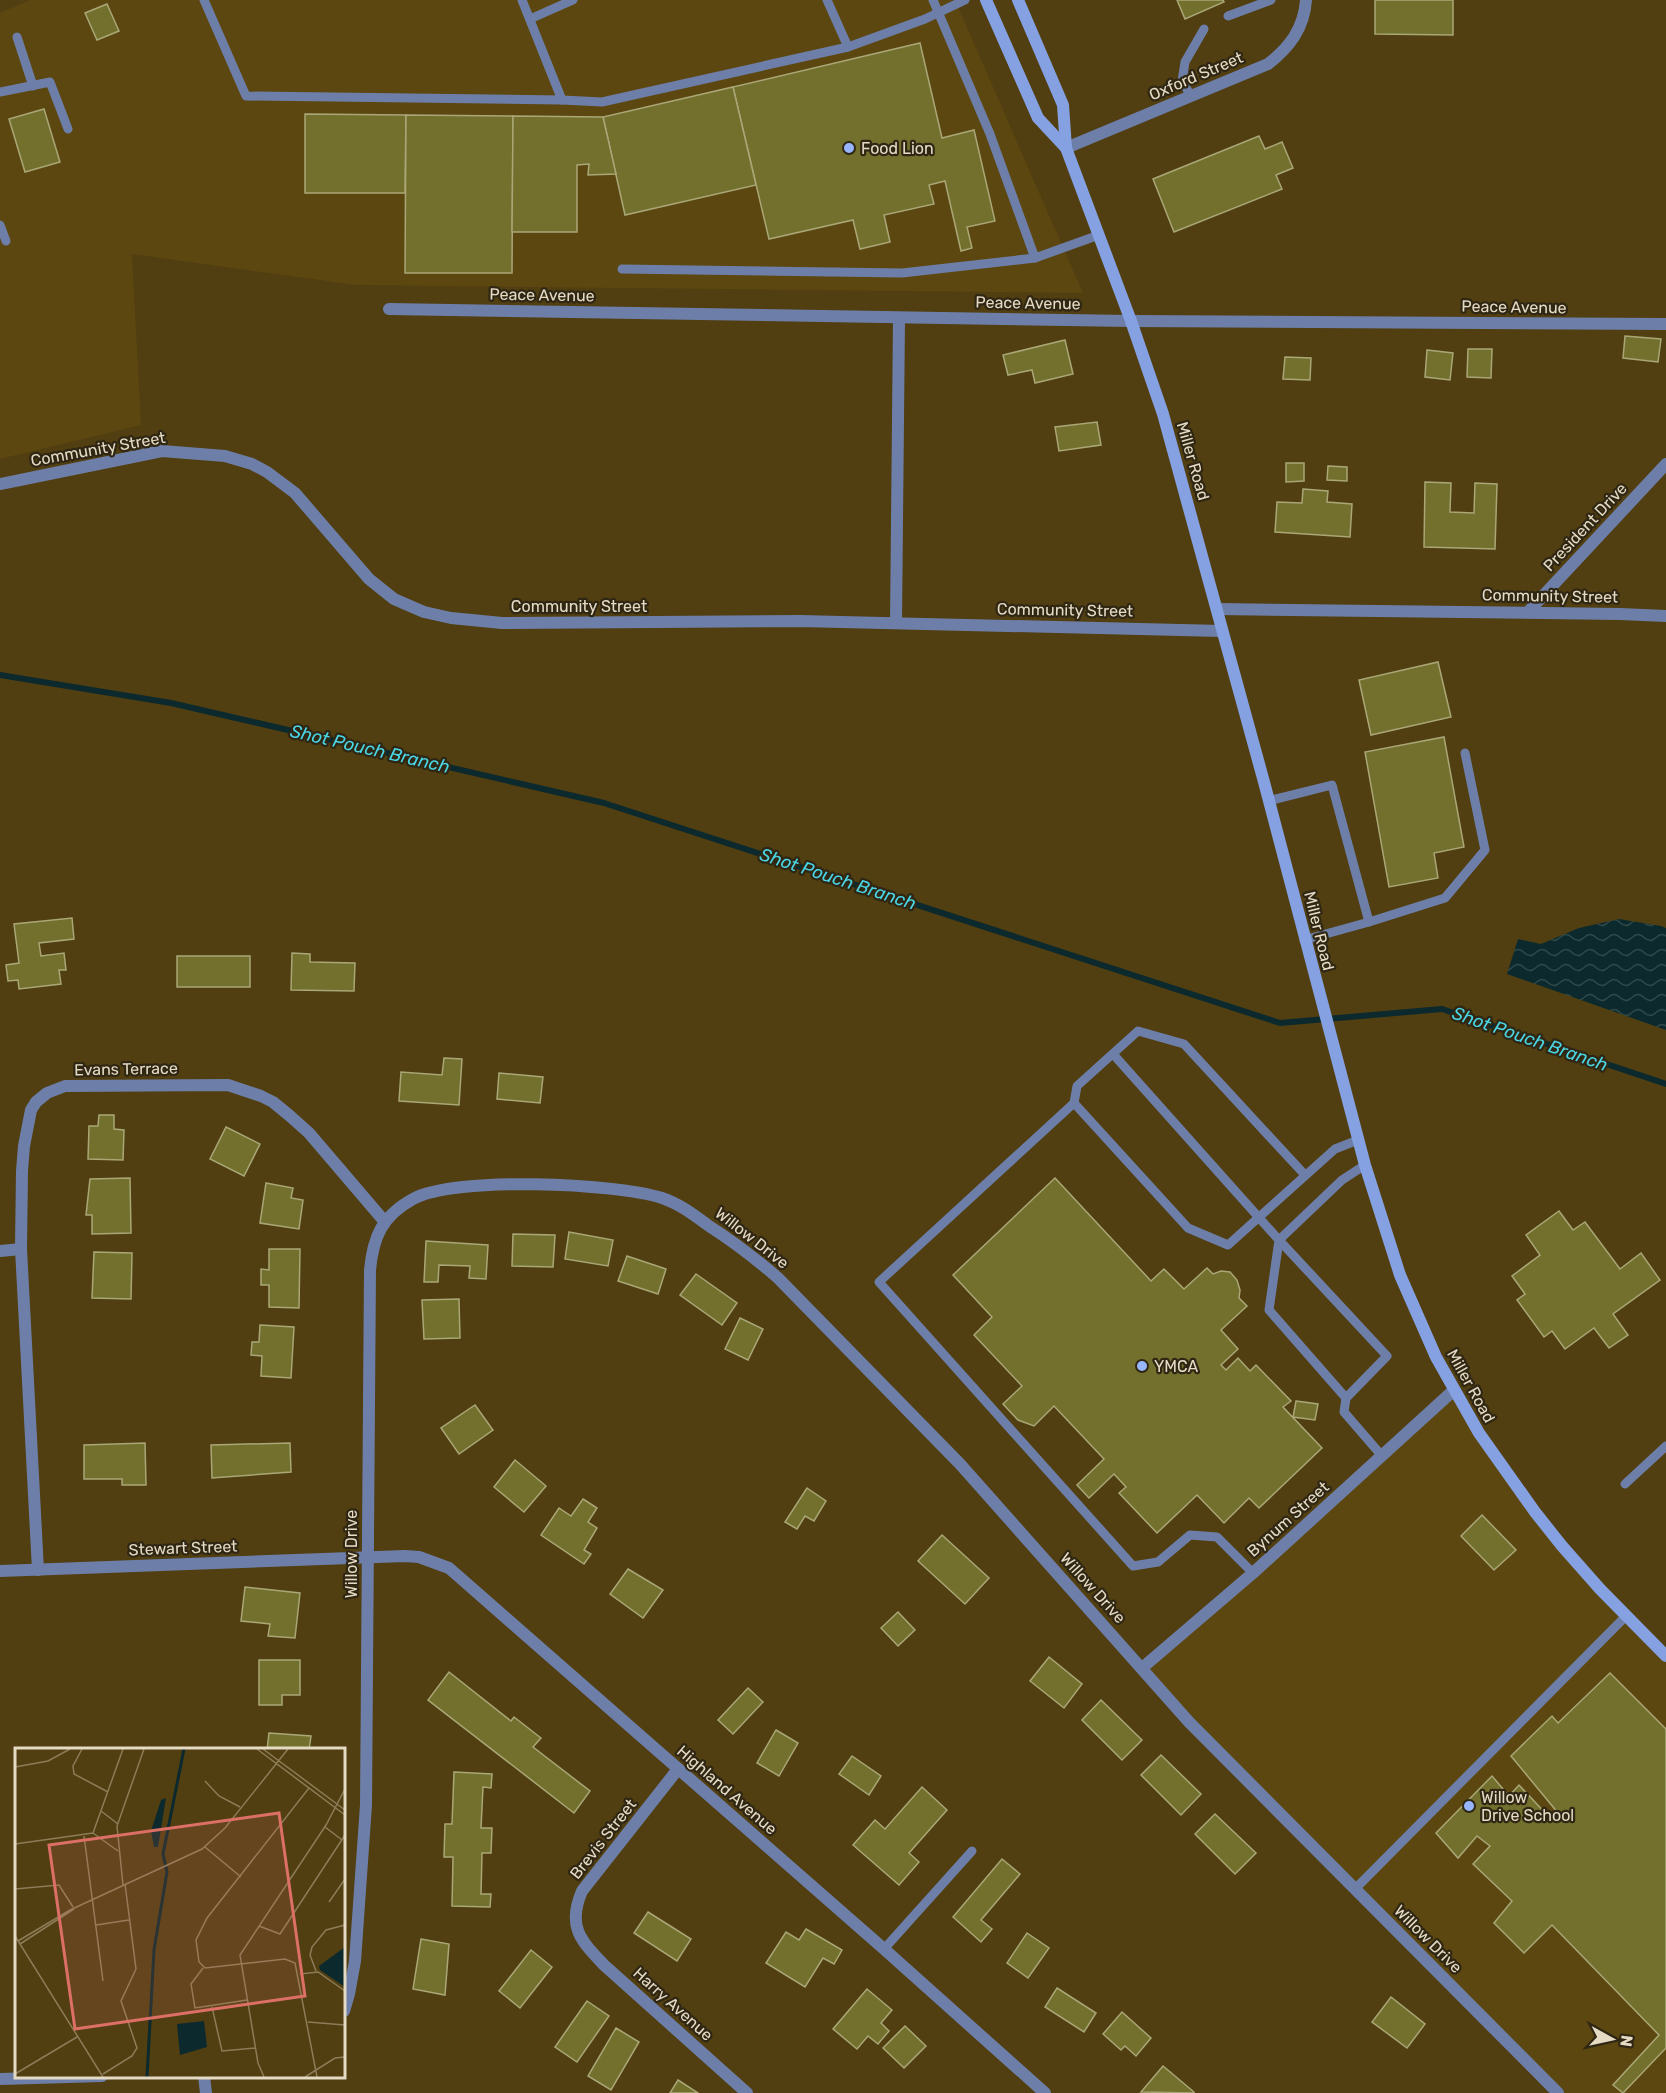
<svg xmlns="http://www.w3.org/2000/svg" width="1666" height="2093" font-family="Rubik,sans-serif">
	<style>
		.built { fill: #5d4710 }
		.water { fill: url(#water-waves) }
		.lines { fill: none; stroke-linecap: round; stroke-linejoin: round }
		.stream { stroke: #0c2a2d; stroke-width: 6 }
		.building { fill: #73702d; stroke: #a9a777; stroke-width: 1.5 }
		.service { stroke: #6d7fa9; stroke-width: 9 }
		.minor { stroke: #6d7fa9; stroke-width: 12 }
		.secondary { stroke: #85a1e2; stroke-width: 12 }
		.poi-dot { fill: #98b6fd; stroke: #2f2714; stroke-width: 2 }
		.labels { text-anchor: middle; dominant-baseline: central; stroke-width: 4.5; stroke-linejoin: round; paint-order: stroke }
		.street-label { font-size: 16px; fill: #e5dac3; stroke: #2f2714 }
		.poi-label { font-size: 16px; fill: #e5dac3; stroke: #2f2714; text-anchor: start }
		.water-label { font-size: 18px; font-style: italic; fill: #4ad5e5; stroke: #2f2714 }
		.inset-river { fill: none; stroke: #0c2a2d; stroke-width: 3 }
		.inset-road { fill: none; stroke: #8c7c58; stroke-width: 1.5 }
		.view { fill: #dc6f66; fill-opacity: 0.15; stroke: #dc6f66; stroke-width: 3 }
		.inset-edge { fill: none; stroke: #e5dac3; stroke-width: 3 }
	</style>
	<defs>
		<pattern id="water-waves" width="16" height="10" patternUnits="userSpaceOnUse" patternTransform="scale(1.5)"><rect width="16" height="10" fill="#0c2a2d"/><path d="M0 5q4-4 8 0t8 0" fill="none" stroke="#2f484a"/></pattern>
	</defs>
	<rect width="100%" height="100%" fill="#513e11"/>
	<g class="built">
		<polygon points="30,0 955,0 1083,293 356,285 132,254 141,425 0,459 0,13"/>
		<polygon points="1454,1390 1535,1512 1666,1656 1666,2093 1558,2093 1142,1668"/>
	</g>
	<polygon class="water" points="1619,919 1661,926 1666,928 1666,1030 1507,974 1518,939 1541,944 1579,928"/>
	<g class="lines">
		<polyline class="stream" points="0,675 171,703 604,803 1280,1023 1442,1009 1666,1084"/>
	</g>
	<g class="building">
		<polygon points="1177,0 1223,0 1224,2 1185,19"/>
		<polygon points="1375,0 1453,0 1453,35 1375,34"/>
		<polygon points="107,4 119,31 97,40 85,13"/>
		<polygon points="920,43 942,138 974,130 995,221 967,227 972,248 961,251 945,181 929,185 934,204 884,215 890,242 860,249 853,220 769,239 733,87"/>
		<polygon points="733,87 756,185 625,215 603,117"/>
		<polygon points="44,109 60,162 25,172 9,119"/>
		<polygon points="305,114 406,115 405,193 305,193"/>
		<polygon points="406,115 513,116 512,273 405,273"/>
		<polygon points="513,116 603,117 616,174 588,175 589,164 577,165 577,232 512,232"/>
		<polygon points="1259,136 1265,149 1282,142 1293,168 1276,175 1282,189 1174,232 1153,179"/>
		<polygon points="1625,336 1661,339 1658,362 1623,358"/>
		<polygon points="1065,340 1073,374 1035,383 1032,370 1008,375 1003,355"/>
		<polygon points="1468,349 1492,349 1491,378 1467,377"/>
		<polygon points="1427,350 1453,353 1450,380 1425,377"/>
		<polygon points="1285,357 1311,358 1310,380 1283,379"/>
		<polygon points="1097,422 1101,445 1059,451 1055,427"/>
		<polygon points="1286,463 1304,463 1304,481 1286,482"/>
		<polygon points="1328,466 1347,467 1347,481 1327,480"/>
		<polygon points="1425,482 1451,483 1450,512 1474,513 1475,483 1497,484 1495,549 1424,547"/>
		<polygon points="1303,489 1328,491 1327,502 1352,504 1350,537 1275,532 1277,502 1302,503"/>
		<polygon points="1438,662 1451,717 1371,735 1359,680"/>
		<polygon points="1444,737 1464,847 1434,853 1438,878 1389,887 1365,752"/>
		<polygon points="72,918 74,939 39,943 41,956 64,953 66,970 59,970 61,984 19,989 18,980 8,981 6,965 19,963 14,924"/>
		<polygon points="292,953 310,954 310,962 355,963 354,991 291,990"/>
		<rect x="177" y="956" width="73" height="31"/>
		<polygon points="444,1058 462,1059 459,1105 399,1101 401,1072 442,1075"/>
		<polygon points="499,1073 543,1077 540,1103 497,1099"/>
		<polygon points="99,1115 114,1115 114,1129 124,1130 123,1160 88,1159 89,1126 98,1126"/>
		<polygon points="226,1127 260,1144 244,1176 210,1159"/>
		<polygon points="130,1178 131,1233 92,1234 92,1215 86,1215 90,1179"/>
		<polygon points="1055,1178 1151,1281 1164,1269 1184,1289 1207,1268 1213,1274 1221,1271 1230,1272 1237,1280 1240,1290 1239,1298 1247,1306 1221,1330 1238,1349 1221,1365 1226,1370 1238,1358 1250,1371 1256,1365 1291,1401 1283,1407 1322,1448 1259,1508 1249,1498 1224,1523 1197,1495 1157,1533 1119,1493 1126,1487 1114,1474 1089,1498 1077,1485 1104,1459 1054,1406 1034,1426 1018,1420 1003,1404 1022,1386 974,1335 992,1317 953,1275"/>
		<polygon points="266,1183 293,1188 291,1198 303,1200 299,1229 260,1223"/>
		<polygon points="1559,1211 1573,1230 1585,1222 1620,1269 1641,1253 1660,1280 1613,1314 1628,1335 1609,1348 1594,1328 1565,1349 1552,1331 1544,1337 1517,1300 1525,1294 1512,1276 1540,1255 1526,1235"/>
		<polygon points="569,1232 613,1240 608,1266 565,1259"/>
		<polygon points="513,1234 555,1235 553,1267 512,1266"/>
		<polygon points="426,1241 488,1245 486,1279 469,1278 470,1266 439,1265 438,1282 424,1282"/>
		<polygon points="269,1249 300,1249 299,1308 269,1307 269,1285 261,1285 261,1269 269,1270"/>
		<polygon points="94,1252 132,1253 131,1299 92,1298"/>
		<polygon points="627,1256 666,1269 658,1294 618,1281"/>
		<polygon points="696,1274 737,1303 722,1325 680,1295"/>
		<polygon points="459,1299 460,1338 424,1339 422,1300"/>
		<polygon points="740,1318 763,1329 748,1360 725,1349"/>
		<polygon points="260,1325 294,1327 291,1378 261,1376 262,1356 251,1355 252,1342 259,1342"/>
		<polygon points="1296,1401 1318,1404 1315,1420 1293,1417"/>
		<polygon points="475,1405 493,1430 459,1454 441,1428"/>
		<polygon points="145,1443 146,1485 122,1485 122,1479 84,1479 84,1445"/>
		<polygon points="290,1443 291,1472 212,1478 211,1445"/>
		<polygon points="515,1460 546,1486 524,1512 494,1487"/>
		<polygon points="807,1488 826,1501 814,1521 805,1516 797,1529 785,1522"/>
		<polygon points="583,1499 597,1508 588,1522 597,1528 584,1550 591,1554 584,1564 541,1535 559,1508 571,1516"/>
		<polygon points="1482,1515 1516,1550 1494,1570 1461,1536"/>
		<polygon points="942,1535 989,1578 965,1604 918,1561"/>
		<polygon points="628,1569 663,1590 643,1618 610,1594"/>
		<polygon points="245,1587 300,1593 295,1638 268,1636 270,1624 241,1621"/>
		<polygon points="898,1612 915,1630 898,1646 881,1628"/>
		<polygon points="1049,1657 1082,1684 1064,1708 1030,1681"/>
		<polygon points="259,1660 300,1660 300,1695 282,1695 282,1705 259,1705"/>
		<polygon points="449,1672 511,1721 514,1717 541,1738 533,1747 590,1791 574,1813 428,1700"/>
		<polygon points="1610,1673 1666,1729 1666,2048 1623,2093 1613,2085 1659,2035 1552,1925 1524,1953 1494,1923 1512,1901 1473,1864 1490,1846 1477,1836 1458,1858 1436,1833 1492,1776 1509,1796 1519,1785 1551,1819 1558,1813 1511,1756 1552,1716 1558,1723"/>
		<polygon points="748,1688 763,1702 733,1734 718,1720"/>
		<polygon points="1101,1700 1142,1740 1122,1760 1082,1720"/>
		<polygon points="776,1730 798,1743 779,1776 757,1763"/>
		<polygon points="269,1733 311,1736 309,1750 267,1750"/>
		<polygon points="1161,1755 1201,1794 1181,1815 1141,1775"/>
		<polygon points="852,1756 881,1776 869,1795 839,1774"/>
		<polygon points="454,1772 492,1774 491,1788 483,1787 481,1828 492,1828 491,1853 482,1853 481,1894 491,1894 490,1907 452,1906 453,1857 444,1857 445,1824 452,1824"/>
		<polygon points="922,1787 947,1810 909,1853 919,1862 899,1885 853,1845 875,1820 885,1829"/>
		<polygon points="1215,1814 1256,1853 1235,1874 1195,1834"/>
		<polygon points="1002,1859 1020,1874 981,1920 992,1929 981,1942 953,1917"/>
		<polygon points="648,1912 691,1939 677,1961 634,1933"/>
		<polygon points="806,1929 842,1950 834,1964 823,1958 805,1987 766,1963 786,1932 799,1940"/>
		<polygon points="1027,1933 1049,1948 1028,1978 1007,1963"/>
		<polygon points="421,1939 449,1944 445,1995 413,1989"/>
		<polygon points="531,1950 552,1967 520,2008 499,1991"/>
		<polygon points="1057,1988 1096,2013 1084,2032 1045,2007"/>
		<polygon points="867,1989 892,2010 881,2023 889,2031 878,2044 868,2036 857,2049 833,2029"/>
		<polygon points="1391,1997 1425,2024 1407,2048 1372,2022"/>
		<polygon points="587,2001 609,2016 577,2062 555,2047"/>
		<polygon points="1122,2012 1151,2038 1136,2056 1125,2046 1121,2050 1103,2034"/>
		<polygon points="905,2026 926,2046 904,2068 883,2048"/>
		<polygon points="616,2028 639,2042 611,2090 588,2076"/>
		<polygon points="1163,2066 1194,2092 1194,2093 1141,2092"/>
		<polygon points="678,2080 698,2093 670,2093"/>
	</g>
	<g class="lines">
		<g class="service">
			<polyline points="204,0 246,96 562,100"/>
			<polyline points="522,0 562,100 602,102 848,47 925,19 965,0"/>
			<polyline points="827,0 848,47"/>
			<polyline points="933,0 990,134 1035,258 1099,235"/>
			<polyline points="1228,16 1271,0"/>
			<polyline points="530,19 573,0"/>
			<polyline points="17,37 33,86"/>
			<polyline points="0,92 50,82 68,129"/>
			<polyline points="1191,96 1182,81 1185,62 1204,29"/>
			<polyline points="0,225 6,241"/>
			<polyline points="622,269 902,273 1035,258"/>
			<polyline points="1268,801 1332,785 1369,922 1445,898 1485,850 1465,753"/>
			<polyline points="1304,940 1369,922"/>
			<polyline points="1113,1054 1279,1240 1387,1356 1346,1398 1269,1310 1279,1240 1342,1180 1365,1165"/>
			<polyline points="1074,1103 1188,1228 1228,1245 1335,1149 1358,1140"/>
			<polyline points="1346,1398 1344,1412 1382,1456"/>
			<polyline points="1625,1484 1666,1446"/>
			<polyline points="1253,1573 1217,1537 1190,1535 1158,1562 1133,1566 879,1282 1074,1103 1077,1086 1138,1031 1184,1044 1305,1175"/>
			<polyline points="1355,1889 1626,1616"/>
			<polyline points="884,1949 972,1851"/>
		</g>
		<g class="minor">
			<path d="M1066 148 1268 64C1290 47 1304 28 1306 0"/>
			<polyline points="389,309 1131,321 1666,324"/>
			<polyline points="0,484 162,451 225,456 252,464 267,472 295,493 369,579 394,599 424,612 451,618 502,623 800,621 1222,631"/>
			<polyline points="1217,609 1620,614 1666,616"/>
			<polyline points="1528,612 1666,464"/>
			<polyline points="896,623 899,318"/>
			<polyline points="0,1251 21,1249"/>
			<polyline points="38,1570 21,1249 22,1171 24,1146 31,1110 36,1102 47,1093 65,1086 228,1085 261,1096 273,1102 290,1116 309,1133 385,1222"/>
			<polyline points="0,1571 405,1556 419,1557 449,1568 884,1949 1045,2093"/>
			<polyline points="1142,1668 1253,1573 1454,1390"/>
			<path d="M678 1769 582 1891C567 1926 580 1940 604 1965L747 2093"/>
			<path d="M344 2011 349 1994 355 1961 366 1805 370 1270C373 1237 382 1216 413 1199 454 1176 616 1183 662 1198 680 1204 694 1215 709 1226 734 1242 756 1259 778 1278L960 1464 1189 1722 1558 2093"/>
			<polyline points="204,2076 206,2093"/>
			<polyline points="0,2079 102,2076"/>
		</g>
		<g class="secondary">
			<polyline points="986,0 1038,118 1066,148"/>
			<polyline points="1018,0 1063,105 1066,148 1131,321 1163,414 1264,782 1365,1165 1400,1275 1436,1357 1479,1433 1535,1512 1562,1546 1600,1589 1666,1656"/>
		</g>
	</g>
	<g class="poi-dot">
		<circle cx="849" cy="148" r="6"/>
		<circle cx="1142" cy="1366" r="6"/>
		<circle cx="1469" cy="1806" r="6"/>
	</g>
	<g class="labels">
		<g class="street-label">
			<text transform="translate(1196 76) rotate(-23)">Oxford Street</text>
			<text transform="translate(542 295) rotate(1)">Peace Avenue</text>
			<text transform="translate(1028 303) rotate(1)">Peace Avenue</text>
			<text transform="translate(1514 307) rotate(1)">Peace Avenue</text>
			<text transform="translate(98 449) rotate(-10)">Community Street</text>
			<text transform="translate(1193 461) rotate(74)">Miller Road</text>
			<text transform="translate(1585 527) rotate(-47)">President Drive</text>
			<text transform="translate(1550 596) rotate(1)">Community Street</text>
			<text x="579" y="606">Community Street</text>
			<text transform="translate(1065 610) rotate(1)">Community Street</text>
			<text transform="translate(1319 931) rotate(76)">Miller Road</text>
			<text transform="translate(126 1069) rotate(-1)">Evans Terrace</text>
			<text transform="translate(752 1238) rotate(38)">Willow Drive</text>
			<text transform="translate(1471 1386) rotate(61)">Miller Road</text>
			<text transform="translate(1288 1519) rotate(-42)">Bynum Street</text>
			<text transform="translate(183 1548) rotate(-2)">Stewart Street</text>
			<text transform="translate(351 1554) rotate(-90)">Willow Drive</text>
			<text transform="translate(1093 1588) rotate(48)">Willow Drive</text>
			<text transform="translate(727 1790) rotate(41)">Highland Avenue</text>
			<text transform="translate(603 1839) rotate(-52)">Brevis Street</text>
			<text transform="translate(1428 1939) rotate(45)">Willow Drive</text>
			<text transform="translate(673 2004) rotate(42)">Harry Avenue</text>
		</g>
		<g class="poi-label">
			<text x="861" y="148">Food Lion</text>
			<text x="1154" y="1366">YMCA</text>
			<text x="1481" y="1797">Willow<tspan x="1481" dy="18">Drive School</tspan></text>
		</g>
		<g class="water-label">
			<text transform="translate(370 749) rotate(13)">Shot Pouch Branch</text>
			<text transform="translate(838 879) rotate(18)">Shot Pouch Branch</text>
			<text transform="translate(1530 1039) rotate(19)">Shot Pouch Branch</text>
		</g>
	</g>
	<g transform="translate(15 1748)">
		<rect width="330" height="330" fill="#513e11"/>
		<path d="M151 50 143 99H139L136 83 146 52ZM330 199V239L305 222 304 218ZM189 273 192 299 165 307 162 276Z" fill="#0c2a2d"/>
		<path class="inset-river" d="M132 329 139 202 152 124 148 106 169 1"/>
		<path class="inset-road" d="M67 1 58 18 59 26 93 44M242 1 330 67M248 1 330 62M0 19 33 13 55 1M190 33 204 48 225 59M294 40 192 170 181 192 184 214 190 220 270 211 280 215 302 329M86 63 103 76M310 79 327 92M78 85 108 1M78 85 103 103M69 88 88 233M0 96 78 85M190 99 226 129M108 137 102 78 129 1M0 141 44 137 58 159M314 154 330 131M81 177 114 172M244 178 265 186 330 87M0 188 88 329M3 193 55 162 187 101 210 80 273 1M5 196 59 161M188 220 176 236 180 260 232 252M301 223 295 207 297 199 311 182 330 177M285 226 303 224 330 243M197 259 207 303 240 300M293 274 330 277M0 326 62 289M88 326 117 308 122 300 106 253 121 221 110 136M249 329 243 315 225 207 311 77 330 41M290 329 320 310 330 309"/>
		<path class="view" d="M264 65 290 248 60 281 34 97Z"/>
		<rect width="330" height="330" class="inset-edge"/>
	</g>
	<g transform="translate(1612 2039) rotate(98)" stroke="#2f2714" stroke-width="4.5" paint-order="stroke">
	<path d="M0-4.5L10 22L0 15L-10 22Z" fill="#e5dac3"/>
	<text y="-9" font-size="16" font-weight="bold" text-anchor="middle" fill="#e5dac3">N</text>
	</g>
</svg>
